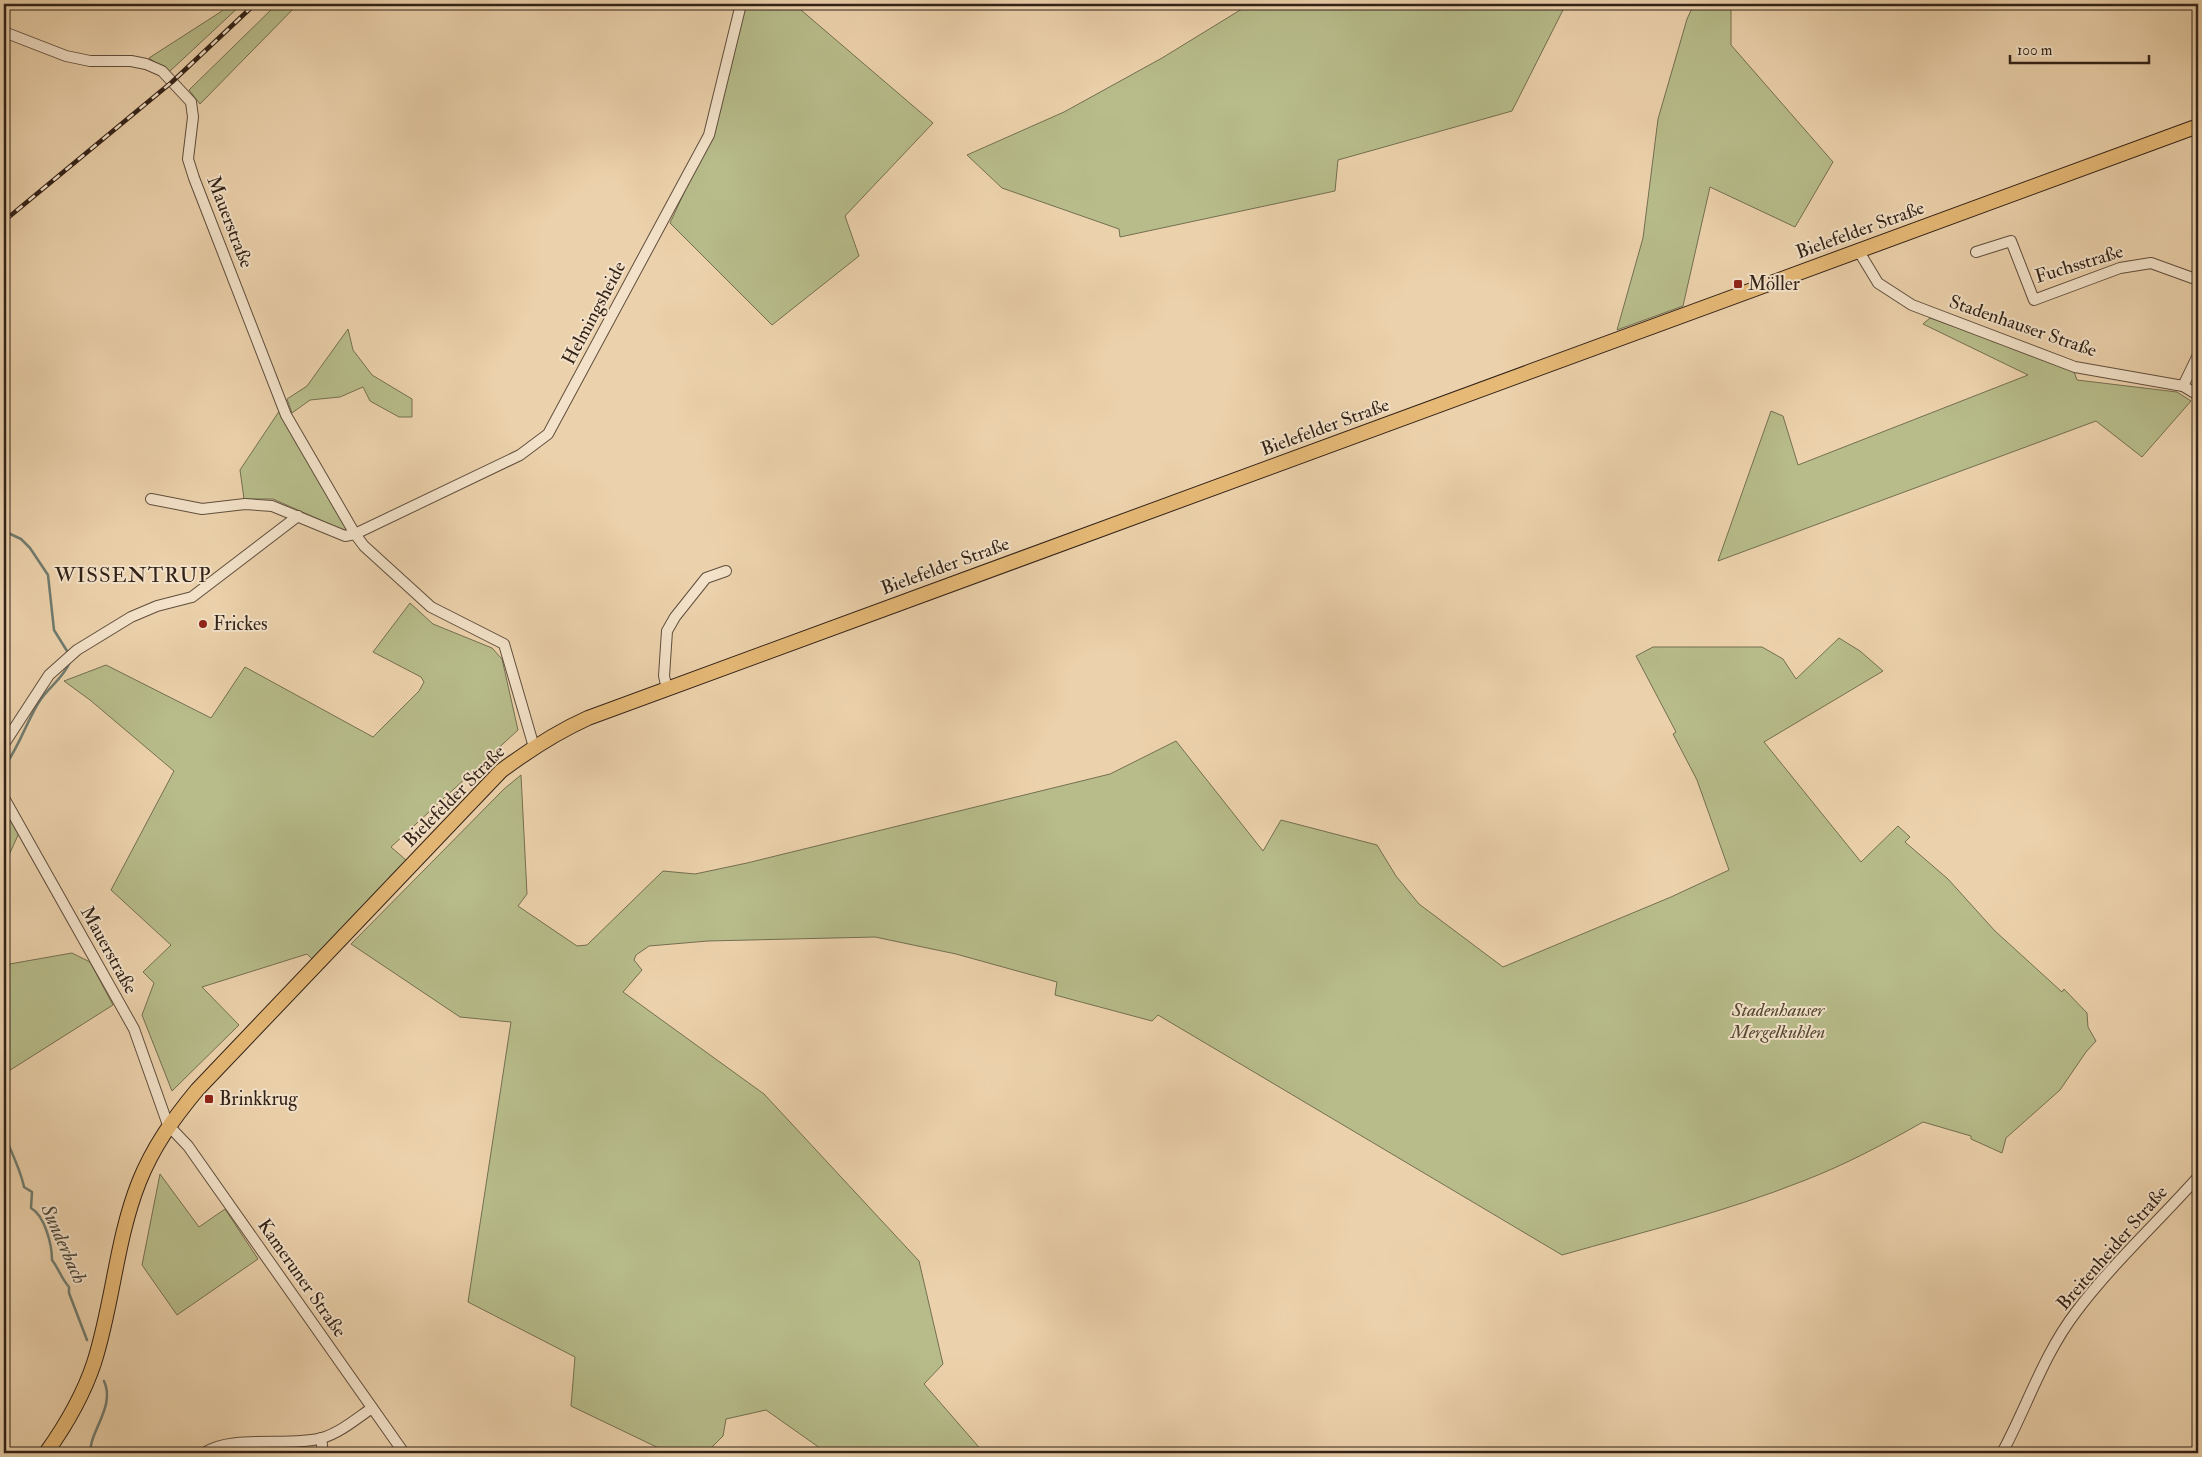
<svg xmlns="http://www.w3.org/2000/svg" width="2202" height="1457" font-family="'IM FELL Double Pica',serif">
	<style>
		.green { fill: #b7bc8a; stroke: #746f51 }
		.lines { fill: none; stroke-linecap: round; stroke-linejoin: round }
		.stream { stroke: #707c70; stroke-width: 2.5 }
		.minor-casing { stroke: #604e3d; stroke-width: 12 }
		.major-casing { stroke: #322218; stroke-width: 16 }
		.minor { stroke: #f3e2c9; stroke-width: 10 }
		.major { stroke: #e6b976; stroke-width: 14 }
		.rail-casing { stroke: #322218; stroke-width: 4.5 }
		.rail { stroke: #f3e2c9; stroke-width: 2.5; stroke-dasharray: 8; stroke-linecap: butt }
		.poi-dot { fill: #8f2418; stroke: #f3e2c9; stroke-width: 2 }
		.labels { text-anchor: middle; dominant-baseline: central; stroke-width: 4; stroke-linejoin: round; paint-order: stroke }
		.street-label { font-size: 19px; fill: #322218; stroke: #f3e2c9 }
		.poi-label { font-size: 19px; fill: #322218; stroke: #f3e2c9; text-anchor: start }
		.park-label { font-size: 19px; font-style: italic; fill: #534834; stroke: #f3e2c9 }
		.water-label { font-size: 20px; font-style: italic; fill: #4c483c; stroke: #f3e2c9 }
		.quarter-label { font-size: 21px; letter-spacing: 1px; fill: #322218; stroke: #f3e2c9 }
	</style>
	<rect width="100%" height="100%" fill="#ecd2ac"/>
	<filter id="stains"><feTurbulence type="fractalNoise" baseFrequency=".004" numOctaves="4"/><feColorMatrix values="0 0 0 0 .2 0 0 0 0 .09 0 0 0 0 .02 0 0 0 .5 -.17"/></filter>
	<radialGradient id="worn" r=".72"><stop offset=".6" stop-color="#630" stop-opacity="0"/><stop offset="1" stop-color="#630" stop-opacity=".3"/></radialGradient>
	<g class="green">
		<polygon points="225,4 242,4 169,72 149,58 222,11"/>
		<polygon points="277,4 298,4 200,104 189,90"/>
		<polygon points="744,4 794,4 933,123 845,216 859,256 772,325 670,223 711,135"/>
		<polygon points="1250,4 1566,4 1512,111 1338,160 1335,191 1120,237 1119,229 1002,188 967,155 1064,112 1162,58"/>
		<polygon points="1694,4 1731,4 1731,45 1833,162 1795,227 1710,187 1683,306 1617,330 1643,238 1658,119 1687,19"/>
		<polygon points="1930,318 2073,369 2077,380 2177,392 2191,401 2142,457 2096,421 1718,561 1771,411 1783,416 1798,465 2028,375 1923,324"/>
		<polygon points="348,329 353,350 372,375 412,399 412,417 399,417 370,401 363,387 340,397 310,400 292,413 287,399 307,386"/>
		<polygon points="280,410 349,530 343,530 273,499 244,499 240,470"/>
		<polygon points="410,603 433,624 492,648 502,659 518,730 391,847 406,860 312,959 307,954 202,987 239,1025 172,1091 142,1015 154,983 143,972 171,945 111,890 174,771 90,700 64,681 106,665 211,718 245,667 373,737 419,691 424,682 421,677 373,652"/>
		<path d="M1839 638 1860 651 1883 671 1764 742 1861 862 1898 826 1910 837 1905 842 1948 879 1995 931 2062 992 2064 989 2087 1013 2088 1027 2096 1041 2086 1052 2060 1090 2006 1138 2002 1153 1971 1139V1136L1923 1122C1884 1144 1845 1165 1803 1181 1725 1212 1643 1232 1562 1255L1158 1015 1152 1021 1055 995 1057 982 956 954 875 937 708 941 649 946 636 955 634 960 642 970 623 992 764 1094 919 1261 943 1364 924 1384 984 1453H827L766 1410 726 1419 723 1436 706 1453H669L571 1406 575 1357 468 1302 511 1022 460 1017 351 944 504 789 521 775 527 894 518 906 577 946 587 945 663 871 695 874 747 863 1110 774 1176 741 1263 851 1281 820 1377 845 1396 876 1419 904 1503 967 1671 897 1729 870 1697 780 1673 734 1676 732 1636 656 1653 647H1762L1783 659 1796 679Z"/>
		<polygon points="4,807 19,833 4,866"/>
		<polygon points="72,953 90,962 113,1005 4,1074 4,965"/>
		<polygon points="160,1174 199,1227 225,1209 258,1259 177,1315 142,1265"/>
	</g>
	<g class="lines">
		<g class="stream">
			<polyline points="4,531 21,539 30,548 48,575 54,630 67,651"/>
			<path d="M4 767C19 747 26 723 39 702 49 686 62 680 70 662"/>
			<path d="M4 1135C11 1150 21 1172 24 1187L32 1192 31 1208C45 1216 52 1245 52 1260 59 1269 61 1278 69 1287V1293L87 1340"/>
			<path d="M89 1453C91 1448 91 1443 93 1438 100 1419 113 1400 104 1381"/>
		</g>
		<g class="minor-casing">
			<g id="minor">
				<polyline points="4,32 66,56 90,61 131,61 146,64 162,71 191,102 193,117 188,159 194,178 286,415 355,534 364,546 431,607 504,644 534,747"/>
				<polyline points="1858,250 1878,283 1912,305 2075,367 2183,386 2198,395"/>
				<polyline points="1976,252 2011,241 2034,300 2120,268 2151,263 2198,280"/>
				<polyline points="2183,386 2198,355"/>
				<polyline points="151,499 202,509 245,504 272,506 345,536 355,534 520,455 548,434 709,135 741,4"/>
				<polyline points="667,689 664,676 667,631 675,617 706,578 726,571"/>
				<polyline points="4,744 49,675 77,650 131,617 157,606 192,597 298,516"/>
				<polyline points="4,798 134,1029 168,1125 188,1146 404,1453"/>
				<polyline points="321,1438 323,1453"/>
				<path d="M204 1453C231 1434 291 1447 322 1438 341 1432 356 1419 372 1408"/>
				<path d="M2002 1453C2027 1407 2043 1355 2076 1312 2112 1264 2158 1222 2198 1177"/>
			</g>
		</g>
		<g class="major-casing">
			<path id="major" d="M46 1453C66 1425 83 1396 94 1363 113 1304 116 1240 139 1182 153 1147 173 1119 197 1090L501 771C529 750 557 732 588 718L2198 126"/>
		</g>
		<use href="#minor" class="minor"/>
		<use href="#major" class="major"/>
		<g class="rail-casing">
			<polyline id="rail" points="4,221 172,82 255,4"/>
		</g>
		<use href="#rail" class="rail"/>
	</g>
	<g class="poi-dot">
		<rect x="1733" y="279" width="10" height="10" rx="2.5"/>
		<circle cx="203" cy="624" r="5"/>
		<rect x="204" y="1094" width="10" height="10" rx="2.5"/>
	</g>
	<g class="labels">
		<g class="street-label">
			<text transform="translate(230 222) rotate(69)">Mauerstraße</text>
			<text transform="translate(1860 230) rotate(-20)">Bielefelder Straße</text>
			<text transform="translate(2079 264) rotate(-17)">Fuchsstraße</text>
			<text transform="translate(594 313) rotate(-62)">Helmingsheide</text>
			<text transform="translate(2023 326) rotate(19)">Stadenhauser Straße</text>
			<text transform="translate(1325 427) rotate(-20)">Bielefelder Straße</text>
			<text transform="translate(945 566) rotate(-20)">Bielefelder Straße</text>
			<text transform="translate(454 796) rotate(-45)">Bielefelder Straße</text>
			<text transform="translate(109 950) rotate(61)">Mauerstraße</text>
			<text transform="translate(2112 1248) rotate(-49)">Breitenheider Straße</text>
			<text transform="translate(302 1278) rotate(55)">Kameruner Straße</text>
		</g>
		<g class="poi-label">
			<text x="1748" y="284">Möller</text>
			<text x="213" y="624">Frickes</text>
			<text x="219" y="1099">Brinkkrug</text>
		</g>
		<g class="park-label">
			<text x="1778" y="1010">Stadenhauser<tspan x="1778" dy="22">Mergelkuhlen</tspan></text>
		</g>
		<g class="water-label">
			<text transform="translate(64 1244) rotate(66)">Sunderbach</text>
		</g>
		<g class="quarter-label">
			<text x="133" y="575">WISSENTRUP</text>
		</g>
	</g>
	<rect width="2202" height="1457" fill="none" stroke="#ecd2ac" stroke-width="20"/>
	<rect x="5" y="5" width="2192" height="1447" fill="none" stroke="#322218" stroke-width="2.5"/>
	<rect x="10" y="10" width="2182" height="1437" fill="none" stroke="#322218"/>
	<path d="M2010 55v8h139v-8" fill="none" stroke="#322218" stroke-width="2.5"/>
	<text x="2017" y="55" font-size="15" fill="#322218" stroke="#f3e2c9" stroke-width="4" paint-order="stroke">100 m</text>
	<rect width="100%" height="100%" filter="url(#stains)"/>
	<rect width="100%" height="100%" fill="url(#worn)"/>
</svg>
